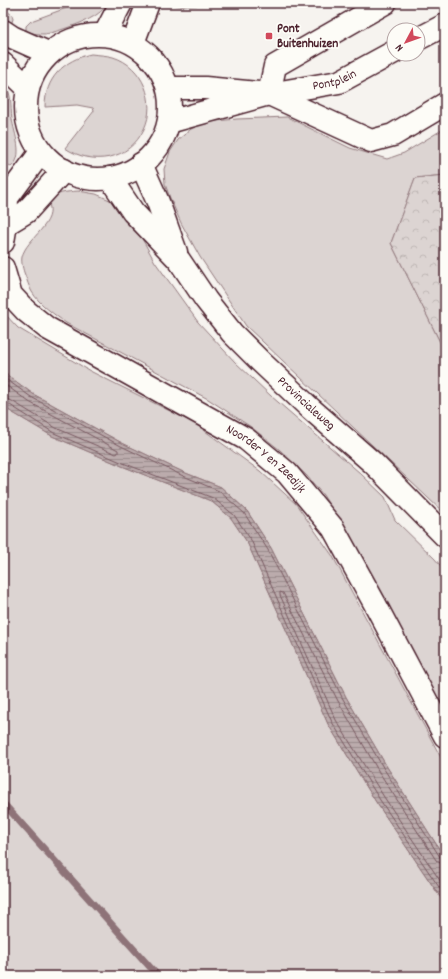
<svg xmlns="http://www.w3.org/2000/svg" width="448" height="979" font-family="Dekko,sans-serif">
	<style>
		.grass { fill: #dcd4d2; stroke: #937a7e }
		.forest { fill: url(#forest-crowns); stroke: #937a7e }
		.water { fill: url(#water-rules); stroke: #8e7378 }
		.lines { fill: none; stroke-linecap: round; stroke-linejoin: round }
		.shore { stroke: #77575f; stroke-width: 1 }
		.stream { stroke: #8e7378; stroke-width: 7 }
		.minor-casing { stroke: #4a1f2b; stroke-width: 25 }
		.major-casing { stroke: #4a1f2b; stroke-width: 25 }
		.minor { stroke: #fdfcf7; stroke-width: 22 }
		.major { stroke: #fdfcf7; stroke-width: 22 }
		.poi-dot { fill: #d1495b; stroke: #fdfcf7; stroke-width: 1.5 }
		.labels { text-anchor: middle; dominant-baseline: central; stroke-width: 3.5; stroke-linejoin: round; paint-order: stroke }
		.poi-label { font-size: 13px; font-weight: bold; fill: #4a1f2b; stroke: #fdfcf7; text-anchor: start }
		.street-label { font-size: 13px; fill: #4a1f2b; stroke: #fdfcf7 }
	</style>
	<defs>
		<pattern id="forest-crowns" width="20" height="18" patternUnits="userSpaceOnUse"><rect width="20" height="18" fill="#dcd4d2"/><path d="M2 6a3 3 0 1 1 6 0M12 15a3 3 0 1 1 6 0" fill="none" stroke="#beb6b4"/></pattern>
		<pattern id="water-rules" width="6" height="5" patternUnits="userSpaceOnUse"><rect width="6" height="5" fill="#bbabac"/><path d="M0 2.5h6" fill="none" stroke="#9a8b8c"/></pattern>
	</defs>
	<rect width="100%" height="100%" fill="#f6f3ef"/>
	<filter id="ink" filterUnits="userSpaceOnUse"><feTurbulence type="fractalNoise" baseFrequency=".025" numOctaves="2"/><feDisplacementMap in="SourceGraphic" scale="8" xChannelSelector="R" yChannelSelector="G"/><feConvolveMatrix kernelMatrix="1 2 1 2 8 2 1 2 1" color-interpolation-filters="sRGB"/></filter>
	<g filter="url(#ink)">
		<g class="grass">
			<path d="M80 3H107C105 9 97 15 91 18 85 22 51 34 44 34 38 34 31 34 26 30V26L31 21Z"/>
			<polygon points="3,8 12,15 13,19 11,25 3,21"/>
			<path d="M91 54C99 55 106 55 113 57 143 66 157 102 144 129 129 161 92 166 65 148L94 111 93 108 77 105 45 107C45 78 64 60 91 54Z"/>
			<path d="M3 80C13 96 10 103 12 119 14 133 25 157 11 167L8 165 3 156Z"/>
			<polygon points="287,117 350,148 387,159 404,153 445,128 445,175 415,178 391,243 445,352 445,469 443,470 445,472 445,514 246,326 200,257 181,223 170,198 165,184 164,169 170,152 178,140 191,129 205,122 237,119"/>
			<path d="M78 191 96 194 112 201 123 212 140 235 155 262 198 322 235 362 271 396 360 473 385 497 395 520 435 559 445 571V714L350 539 323 495 307 476 280 450 251 427 208 399 66 323C54 314 40 305 32 292 29 287 27 280 25 275 23 270 21 262 22 257 26 238 59 223 48 202 56 192 66 192 78 191Z"/>
			<polygon points="3,312 18,328 90,371 194,423 260,471 296,504 332,555 445,765 445,858 387,767 346,697 271,548 247,511 221,487 183,472 122,443 33,394 3,372"/>
			<polygon points="3,407 52,436 122,466 211,501 231,518 247,542 328,724 376,802 445,904 445,976 3,976"/>
		</g>
		<g class="forest">
			<polygon points="167,3 225,3 182,6"/>
			<polygon points="445,175 445,352 391,243 415,178"/>
		</g>
		<polygon class="water" points="3,372 33,394 122,443 183,472 221,487 247,511 271,548 346,697 387,767 445,858 445,904 376,802 328,724 247,542 231,518 211,501 122,466 52,436 3,407"/>
		<g class="lines">
			<g class="shore">
				<polyline points="3,377 31,397 121,446 181,475 219,491 244,513 268,550 343,699 384,769 440,857 445,859"/>
				<polyline points="3,383 29,402 118,450 118,453 116,454 56,428 12,401 3,398"/>
				<polyline points="3,403 10,405 54,433 123,463 213,498 234,515 251,540 332,722 380,800 445,896"/>
				<polyline points="445,864 440,863 436,860 379,772 338,701 283,593 280,592 280,595 336,720 384,797 445,888"/>
			</g>
			<polyline class="stream" points="3,803 158,976"/>
			<g class="minor-casing">
				<g id="minor">
					<polyline points="418,39 445,25"/>
					<polyline points="168,88 205,88 269,94 371,141 393,135 445,104"/>
					<polyline points="269,94 275,66 385,3"/>
					<path id="s1" d="M169 122 269 94 339 82 394 52"/>
					<polyline points="6,224 26,212 64,170"/>
					<polyline points="3,242 6,224 7,198 41,152"/>
					<path id="s2" d="M3 268 11 295 26 311 47 328 246 439 287 473 333 528 375 604 445 736"/>
				</g>
			</g>
			<g class="major-casing">
				<g id="major">
					<polyline points="3,31 12,37 48,53"/>
					<polyline points="105,34 121,3"/>
					<circle cx="98" cy="107" r="72"/>
					<polyline points="133,43 148,3"/>
					<polyline points="3,64 28,88"/>
					<polyline points="141,164 158,202 176,252"/>
					<path id="s3" d="M110 178 133 212 179 260 206 300 232 333 260 361 311 409 373 463 445 536"/>
				</g>
			</g>
			<use href="#minor" class="minor"/>
			<use href="#major" class="major"/>
		</g>
	</g>
	<rect class="poi-dot" x="265" y="32" width="8" height="8" rx="2"/>
	<g class="labels">
		<g class="poi-label">
			<text x="277" y="29">Pont<tspan x="277" dy="15">Buitenhuizen</tspan></text>
		</g>
		<g class="street-label">
			<text stroke="none"><textPath href="#s1" startOffset="171">Pontplein</textPath></text>
			<text stroke="none"><textPath href="#s3" startOffset="300">Provincialeweg</textPath></text>
			<text stroke="none"><textPath href="#s2" startOffset="333">Noorder Y en Zeedijk</textPath></text>
		</g>
	</g>
	<rect width="448" height="979" fill="none" stroke="#fdfcf7" stroke-width="16"/>
	<rect x="8" y="8" width="432" height="963" fill="none" stroke="#4a1f2b" stroke-width="1.5" filter="url(#ink)"/>
	<g transform="translate(406 42) rotate(229)"><circle r="19" fill="#fdfcf7" stroke="#b5a4a5"/>
	<path d="M0-3L7 15L0 10L-7 15Z" fill="#d1495b"/>
	<text y="-6" font-size="11" font-weight="bold" text-anchor="middle" fill="#4a1f2b">N</text>
	</g>
</svg>
